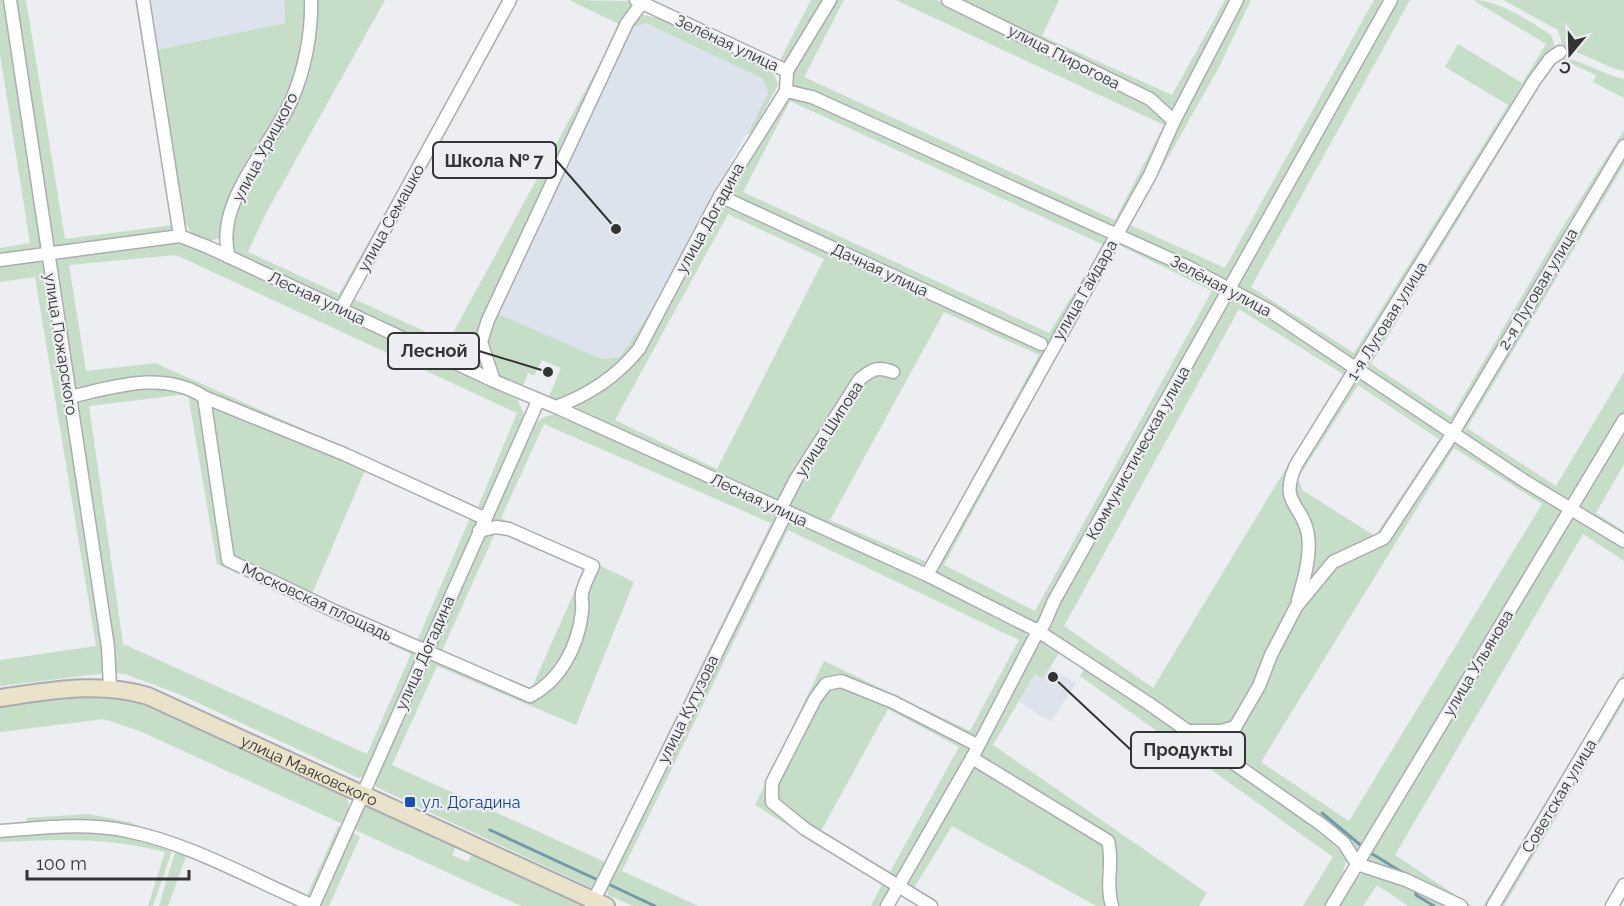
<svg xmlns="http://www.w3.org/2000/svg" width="1624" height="906" font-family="Raleway,sans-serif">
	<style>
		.built { fill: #dde3ed }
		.green { fill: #c6ddc8; fill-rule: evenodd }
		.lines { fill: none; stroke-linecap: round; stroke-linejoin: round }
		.stream { stroke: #719ba8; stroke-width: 3 }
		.minor-casing { stroke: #aaacaf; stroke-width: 15 }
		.secondary-casing { stroke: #aaacaf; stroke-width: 20 }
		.minor { stroke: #fff; stroke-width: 12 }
		.secondary { stroke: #eae2c9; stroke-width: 16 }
		.transit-dot { fill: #1a4fb4; stroke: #eceef1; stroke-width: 2 }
		.labels { text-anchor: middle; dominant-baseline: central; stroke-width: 4.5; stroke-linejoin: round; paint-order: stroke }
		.street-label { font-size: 16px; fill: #343435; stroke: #eceef1 }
		.transit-label { font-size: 16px; fill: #164399; stroke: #eceef1; text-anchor: start }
		.leader { fill: none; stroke: #343435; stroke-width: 2 }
		.callout-dot { fill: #343435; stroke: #eceef1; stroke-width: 2 }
		.callout { fill: #eceef1; stroke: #343435; stroke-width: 2 }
		.callout-label { font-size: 18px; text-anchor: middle; font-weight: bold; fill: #343435 }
	</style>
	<rect width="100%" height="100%" fill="#eceef1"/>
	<g class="built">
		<polygon points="149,0 284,0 285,23 157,50"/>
		<polygon points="646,23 763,79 768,93 654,306 620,357 601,359 498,314 630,28"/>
		<polygon points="1050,667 1076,683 1051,722 1019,702 1036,673 1043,678"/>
	</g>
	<g class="green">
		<polygon points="0,0 8,0 44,248 0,256 0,248 30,243 0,54"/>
		<polygon points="12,0 26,0 65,239 173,225 135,0 140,0 176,224 174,232 51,247"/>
		<path d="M146 0H149L157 50 285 23 284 0H305L303 41 290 95 256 149 234 194 220 237C209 244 201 238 191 234L180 211Z"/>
		<polygon points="315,0 385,0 265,215 248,252 339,294 505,0 342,298 335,300 237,257 231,252 229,231 241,197 281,128"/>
		<polygon points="513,0 517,0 354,299 448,342 621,25 569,0 629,1 634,5 477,343 484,370 356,311 351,305 350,297"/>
		<polygon points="811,0 823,0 785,64 779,62"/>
		<path d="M835 0H844L804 77 1115 220 1164 125 896 0H937L953 10 966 13 1149 103 1170 121 1148 174 1114 228 792 86C787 71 826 16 835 0Z"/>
		<polygon points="959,0 1059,0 1042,36 1172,95 1225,0 1231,0 1174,111 1154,95"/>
		<polygon points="1242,0 1251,0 1219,67 1130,225 1225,268 1374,0 1385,0 1230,284 1128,236 1124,231"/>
		<path d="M1396 0H1410L1251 287 1354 353 1508 105 1445 67 1458 44 1522 83 1546 44 1473 0C1499 0 1529 21 1551 35L1556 50 1357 364 1236 287Z"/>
		<path d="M1503 0H1624V71C1602 66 1585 53 1563 48L1558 30Z"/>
		<path d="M640 15C658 13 748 54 766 66 773 70 776 78 778 85L752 133 747 134 768 93 763 79 646 23 630 28Z"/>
		<path d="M1559 57C1583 60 1601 74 1624 79V98L1593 82 1596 75 1565 61H1555L1371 364 1451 417 1562 228 1624 130V139L1452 429 1364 371 1363 366 1534 87 1552 60Z"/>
		<path d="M790 97 811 101 986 179 1107 239V244L1052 343 733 196 734 188 776 112ZM790 101 1104 245 1049 333 743 192Z"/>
		<polygon points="1624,152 1624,165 1467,428 1556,486 1624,372 1624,413 1570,501 1566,500 1457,431"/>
		<path d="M727 206 1046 350 925 567 918 568 787 507 799 483 864 382 897 368C881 360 871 366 857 375L778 503 577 410V404L614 384 644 352 721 209ZM728 214 824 259 717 469 615 420ZM944 312 1039 355 927 562 830 520Z"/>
		<path d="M1118 241 1219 289 1221 294 1038 624 938 575 935 569ZM1117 244 1212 291 1035 611 944 565Z"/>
		<path d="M168 243 194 246 517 399 524 414 521 426 481 513 169 379 73 394 52 257ZM176 255 517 413 478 507 155 363 86 371 69 265Z"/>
		<polygon points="44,257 107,673 0,686 0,660 96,646 35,277 0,282 0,264"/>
		<path d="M1232 299C1257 300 1325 354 1348 370L1288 469C1274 513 1298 504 1303 537 1312 585 1257 683 1230 724L1225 727H1189L1050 632 1049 627 1057 604 1225 304ZM1239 309 1343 374 1153 688 1064 626Z"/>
		<path d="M654 306H657C648 323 640 340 628 355 615 369 566 407 548 399L561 368 542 360 534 376 528 373 522 388C515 385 505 382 499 377 481 364 488 330 498 314L601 359 620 357Z"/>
		<path d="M1359 377 1448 435 1382 536 1332 560 1304 593 1311 562 1292 487 1294 478 1355 379ZM1358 385 1439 439 1375 536 1302 490 1298 478Z"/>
		<path d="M169 384 201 399 225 562 420 654 365 775 359 778 179 694 125 674 112 673 74 401 122 387ZM188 394 217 564 411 654 367 754 123 644 89 406Z"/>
		<path d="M208 401 342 456 479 519 423 648 231 558ZM366 468 470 518 417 641 312 594Z"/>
		<path d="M559 414 778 515V521L600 882 592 888 376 787 374 778 530 430C538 419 545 415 559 414ZM544 424 771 523 605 862 392 765 437 666 576 725 634 582 501 518ZM496 531 584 570 530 692 441 653Z"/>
		<polygon points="1624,429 1624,464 1596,513 1624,531 1624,536 1579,506"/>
		<path d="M1453 438 1564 510 1357 854C1338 820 1267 782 1233 759L1232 744 1303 603 1334 565 1385 540ZM1454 448 1542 504 1349 821 1261 762Z"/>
		<polygon points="1571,516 1624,546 1624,561 1583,534 1395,855 1472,906 1466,906 1366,858"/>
		<path d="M790 519 1023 628 1028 639 967 757 880 906H871L882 884 755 805 824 661 970 731 1019 640 788 530 622 871 698 906H633L608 895 605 885 784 523ZM888 709 959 747 890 872 821 831Z"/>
		<polygon points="1043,641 1061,650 1043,678 1035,674 993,745 1207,893 1199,906 1096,906 952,826 914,888 906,883 975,766 982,747 1037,642"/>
		<polygon points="1086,666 1320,831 1341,849 1347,858 1341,879 1325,906 1303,906 1333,857 1080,676"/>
		<polygon points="1624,671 1624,679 1489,906 1483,906"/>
		<polygon points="1624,692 1624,702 1504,906 1496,906"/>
		<polygon points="74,693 127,695 343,791 349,803 345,825 142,732 104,719 0,732 0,703"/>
		<polygon points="369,803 450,841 455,848 452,855 468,862 471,856 481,854 585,903 585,906 521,906 353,829 361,810"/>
		<polygon points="88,814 129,822 199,851 128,828 27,824 27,818"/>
		<polygon points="338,826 344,829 310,902 305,900"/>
		<path d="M71 828 127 833 173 848 153 906H148L165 852C108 837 58 839 0 842V834Z"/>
		<polygon points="351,832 360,837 329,906 318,906"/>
		<polygon points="176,849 187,854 168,906 159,906"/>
		<polygon points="1364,873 1407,887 1449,906 1408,906 1377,885 1363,906 1338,906 1355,878"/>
	</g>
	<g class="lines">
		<g class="stream">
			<polyline points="1024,389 1077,294"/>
			<polyline points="1322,813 1364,848"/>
			<polyline points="490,830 600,881"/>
			<polyline points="1369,852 1405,874"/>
			<polyline points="606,883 655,906"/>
			<polyline points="1415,888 1416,895 1434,906"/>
		</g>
		<g class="minor-casing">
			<g id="minor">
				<polyline points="10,0 108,647 110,687"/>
				<polyline points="143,0 180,236"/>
				<polyline points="636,0 787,71"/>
				<polyline points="948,0 1150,99 1174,121"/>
				<polyline points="786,91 812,97 1188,267 1270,311 1526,482 1624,541"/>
				<polyline points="720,196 1041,344"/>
				<path d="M229 257C213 203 272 146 292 99 305 69 312 32 311 0"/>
				<polyline points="0,260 180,236 208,247 494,381 556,407 927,575 1038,631 1148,703 1322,825 1344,843 1357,864 1406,880 1461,906"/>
				<polyline points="341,309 510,0"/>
				<polyline points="494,381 481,342 488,320 627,23 642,3"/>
				<path d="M70 397C113 387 164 370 204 397L344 454 484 518"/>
				<path d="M204 397 228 560 334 611 530 696C561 680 578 646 582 612 583 606 581 599 582 593 584 584 589 575 593 566L509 529 496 527 479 531"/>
				<path d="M556 407C590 394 616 377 639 349L720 196 786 91 787 71 830 0"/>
				<path d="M780 510 796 479 860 379C872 369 878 366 893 372"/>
				<polyline points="927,575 1150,175 1174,121 1237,0"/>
				<path d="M1298 600C1304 580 1311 556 1308 535 1303 503 1278 505 1296 465L1534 81 1550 59 1560 52"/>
				<polyline points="1187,731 1221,731 1235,727"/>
				<path d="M972 758 1108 841C1114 863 1105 883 1112 906"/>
				<polyline points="1227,760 1230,736 1259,686 1271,655 1296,607 1333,562 1384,538 1453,433 1624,146"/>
				<path d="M0 831C42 828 85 822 127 831 190 843 255 881 314 906"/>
				<polyline points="313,906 538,401"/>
				<polyline points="591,906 786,513"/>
				<polyline points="887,906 972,758 1038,631 1044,624 1054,601 1391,0"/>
				<polyline points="931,906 805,829 772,802 772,783 815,699 826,684 841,681 893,702 977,745"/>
				<polyline points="1332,906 1624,420"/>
				<polyline points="1493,906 1624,685"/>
				<polyline points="1612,906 1624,885"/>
			</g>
		</g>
		<g class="secondary-casing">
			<g id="secondary">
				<path id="s1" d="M0 698C50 691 98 681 148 696L606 906"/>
			</g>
		</g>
		<use href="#minor" class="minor"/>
		<use href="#secondary" class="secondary"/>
	</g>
	<rect class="transit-dot" x="404" y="796" width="12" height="12" rx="3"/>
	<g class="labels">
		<g class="street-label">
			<text transform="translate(727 43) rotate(25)">Зелёная улица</text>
			<text transform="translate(1064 57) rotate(27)">улица Пирогова</text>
			<text transform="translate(265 147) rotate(-62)">улица Урицкого</text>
			<text transform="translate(391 218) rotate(-61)">улица Семашко</text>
			<text transform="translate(710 218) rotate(-61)">улица Догадина</text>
			<text transform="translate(880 270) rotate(25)">Дачная улица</text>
			<text transform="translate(1221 286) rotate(28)">Зелёная улица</text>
			<text transform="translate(1538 289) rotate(-59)">2-я Луговая улица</text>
			<text transform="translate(1085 290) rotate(-60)">улица Гайдара</text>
			<text transform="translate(317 298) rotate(25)">Лесная улица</text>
			<text transform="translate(1387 321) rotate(-58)">1-я Луговая улица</text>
			<text transform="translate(61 344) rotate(81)">улица Пожарского</text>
			<text transform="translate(829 429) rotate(-57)">улица Шипова</text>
			<text transform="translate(1138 453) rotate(-61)">Коммунистическая улица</text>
			<text transform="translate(759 500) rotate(25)">Лесная улица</text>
			<text transform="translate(317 602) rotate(25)">Московская площадь</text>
			<text transform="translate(425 653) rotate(-66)">улица Догадина</text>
			<text transform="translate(1478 663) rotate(-59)">улица Ульянова</text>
			<text transform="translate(688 709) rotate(-64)">улица Кутузова</text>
			<text stroke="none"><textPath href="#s1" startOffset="327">улица Маяковского</textPath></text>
			<text transform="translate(1559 796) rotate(-59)">Советская улица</text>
		</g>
		<g class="transit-label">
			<text x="422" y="802">ул. Догадина</text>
		</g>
	</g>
	<path class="leader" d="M616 229L556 160M548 372L479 351M1053 677L1131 750"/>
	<g class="callout-dot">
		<circle cx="616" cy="229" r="6"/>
		<circle cx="548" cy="372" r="6"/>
		<circle cx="1053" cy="677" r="6"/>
	</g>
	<g class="callout">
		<rect x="433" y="142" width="123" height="36" rx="6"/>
		<rect x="388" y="333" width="91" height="36" rx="6"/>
		<rect x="1131" y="732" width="114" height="36" rx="6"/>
	</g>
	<g class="callout-label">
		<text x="494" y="167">Школа № 7</text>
		<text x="434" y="357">Лесной</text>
		<text x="1188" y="756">Продукты</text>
	</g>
	<g transform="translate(1570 54) rotate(199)" stroke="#eceef1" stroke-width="4.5" paint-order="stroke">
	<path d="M0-4.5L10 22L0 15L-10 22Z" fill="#343435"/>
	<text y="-9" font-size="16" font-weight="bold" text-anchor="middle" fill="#343435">С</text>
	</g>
	<path d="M27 870v9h162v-9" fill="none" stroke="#343435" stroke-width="3"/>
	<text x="36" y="870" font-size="18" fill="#343435" stroke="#eceef1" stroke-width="4.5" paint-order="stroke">100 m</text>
</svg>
